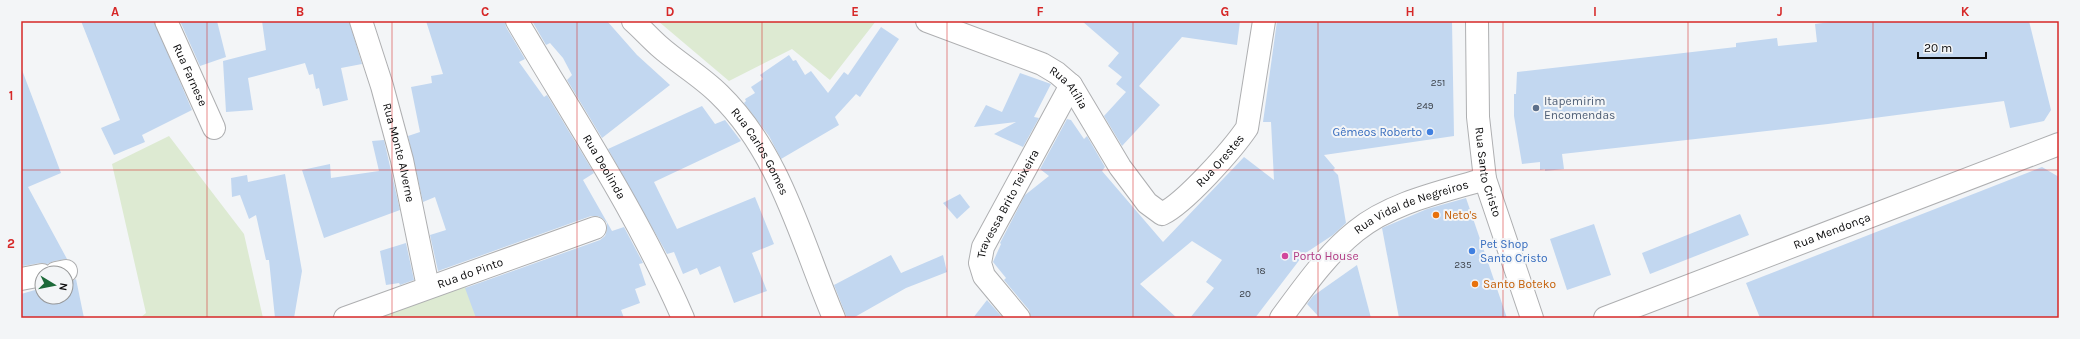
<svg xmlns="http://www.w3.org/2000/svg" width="2080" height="339" font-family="Karla,sans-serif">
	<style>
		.green { fill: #ddead2 }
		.building { fill: #c2d7f0 }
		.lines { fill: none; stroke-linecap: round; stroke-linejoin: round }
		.minor-casing { stroke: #aeafb1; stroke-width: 24 }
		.secondary-casing { stroke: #aeafb1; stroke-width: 24 }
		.minor { stroke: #fff; stroke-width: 22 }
		.secondary { stroke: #fff; stroke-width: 22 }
		.grid { fill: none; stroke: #d62828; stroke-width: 1; stroke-opacity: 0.55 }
		.service-dot { fill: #5c6f8a; stroke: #f3f5f7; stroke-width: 1.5 }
		.shop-dot { fill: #3f7fe0; stroke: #f3f5f7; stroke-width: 1.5 }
		.food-dot { fill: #e8710a; stroke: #f3f5f7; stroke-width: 1.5 }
		.hotel-dot { fill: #d1479c; stroke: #f3f5f7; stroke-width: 1.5 }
		.labels { text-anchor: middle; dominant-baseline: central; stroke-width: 4; stroke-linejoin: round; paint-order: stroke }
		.number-label { font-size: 10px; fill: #3a3f46 }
		.street-label { font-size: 12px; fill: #0c0c0d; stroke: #f3f5f7 }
		.service-label { font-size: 12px; fill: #4e5e75; stroke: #f3f5f7; text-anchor: start }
		.shop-label { font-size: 12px; fill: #366cbe; stroke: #f3f5f7; text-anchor: end }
		.food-label { font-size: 12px; fill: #c56008; stroke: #f3f5f7; text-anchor: start }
		.hotel-label { font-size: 12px; fill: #b23c85; stroke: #f3f5f7; text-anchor: start }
		.neatline { fill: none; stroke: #d62828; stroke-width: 1.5 }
		.grid-label { font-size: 13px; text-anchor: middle; font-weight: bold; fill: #d62828 }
	</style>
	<rect width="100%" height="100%" fill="#f3f5f7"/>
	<g class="green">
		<polygon points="658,21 876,21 830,80 792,49 729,81"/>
		<polygon points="169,136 244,234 263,318 140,318 146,313 112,164"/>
		<polygon points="463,280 479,318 358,318"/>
	</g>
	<g class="building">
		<polygon points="81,21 154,21 192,110 142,135 145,142 114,155 101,128 120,120"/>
		<polygon points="180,21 217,21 226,57 200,66"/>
		<polygon points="262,21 349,21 362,64 341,68 348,100 323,106 319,88 316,89 313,74 309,75 305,63 248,78 253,110 226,112 223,61 266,50"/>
		<polygon points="426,21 505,21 506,27 525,59 519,62 544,97 547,95 594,173 583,180 612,231 624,227 643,263 639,264 646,285 635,289 640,303 621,310 624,318 476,318 465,288 600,240 605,236 607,230 607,223 603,219 598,216 591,216 438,271 430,235 446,230 435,197 423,202 408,136 420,132 411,87 432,83 431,76 443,74"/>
		<polygon points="532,21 607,21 637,55 670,85 602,138 567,80 572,75 563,58 550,43 546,45"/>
		<polygon points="1082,21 1240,21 1237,45 1182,37 1139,86 1160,105 1122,146 1104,116 1126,92 1116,84 1122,77 1108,66 1119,53"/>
		<polygon points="1277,21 1452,21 1454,136 1324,155 1335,168 1333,170 1338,175 1346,223 1333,235 1304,254 1255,318 1190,318 1214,288 1206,282 1222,260 1192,241 1140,284 1177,318 1031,318 1029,310 1004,280 1006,278 993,262 1001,244 1000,243 1025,195 1049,176 1040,169 1067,119 1071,120 1084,139 1087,136 1105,167 1102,171 1163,242 1244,157 1274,180 1271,122 1263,122"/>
		<polygon points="1838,21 2029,21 2051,110 2044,121 2010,128 2004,101 1828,124 1562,154 1564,169 1545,171 1545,169 1540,170 1540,162 1522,164 1514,116 1514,94 1516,94 1517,72 1736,47 1736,43 1777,38 1778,46 1817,42 1815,24"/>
		<polygon points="881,27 899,39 860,97 856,94 835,117 839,125 781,159 769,136 744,103 746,101 745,99 755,93 751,87 763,79 760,75 789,55 793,61 796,60 805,75 811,71 828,93 844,72 848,75"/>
		<polygon points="22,70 61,173 28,187 67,259 54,261 47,264 40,263 23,266 21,261"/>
		<polygon points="1020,73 1051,84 1034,117 1039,118 1023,147 994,134 1016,122 974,127 986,105 1002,112"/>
		<polygon points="702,106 715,124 725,120 741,141 654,182 677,229 755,197 774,244 752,253 767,291 734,303 720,266 700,275 697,268 683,274 674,252 667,254 608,149"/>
		<polygon points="384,140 400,210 324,238 302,170 330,164 331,178 379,171 372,141"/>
		<polygon points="2042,167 2059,177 2059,318 1760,318 1746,283"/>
		<polygon points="285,174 302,271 294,318 275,318 269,260 266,260 256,215 249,219 240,195 232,197 231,178 247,175 248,182"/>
		<polygon points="960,194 970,207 957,219 943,203"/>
		<polygon points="1466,198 1507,318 1399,318 1382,228 1427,209"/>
		<polygon points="1740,214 1749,235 1650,274 1642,253"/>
		<polygon points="1594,224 1611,275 1567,290 1550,239"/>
		<polygon points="406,243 414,280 400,285 399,283 386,285 380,251"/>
		<polygon points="891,255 901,273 943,255 947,272 906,288 853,318 847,318 834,285"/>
		<polygon points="1357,265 1371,318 1320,318 1307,304 1313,296"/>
		<polygon points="76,279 84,318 21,318 21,294 42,288 42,297 66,297 66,284"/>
		<polygon points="987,300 1003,318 973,318"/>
	</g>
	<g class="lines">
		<g class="minor-casing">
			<g id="minor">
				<path id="s1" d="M166 21 214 128"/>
				<path id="s2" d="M361 21 382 86 402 160 428 287"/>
				<path id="s3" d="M517 21C574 118 638 214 683 318"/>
				<path id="s4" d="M633 21C642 29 650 38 659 46 678 63 701 76 719 94 781 154 801 241 834 318"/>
				<path id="s5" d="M927 21 1042 64 1057 73 1071 85 1120 167 1147 203 1162 214C1185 203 1232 150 1247 128L1264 21"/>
				<polyline points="56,273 66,271"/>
				<polyline points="21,279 42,275"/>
				<path id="s6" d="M345 318 595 228"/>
				<path id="s7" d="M1019 318 984 276 980 263 983 247 1071 85"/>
				<path id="s8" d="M1281 318C1304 287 1326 255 1356 231 1392 202 1442 192 1485 179"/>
			</g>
		</g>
		<g class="secondary-casing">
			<g id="secondary">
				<path id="s9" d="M1477 21 1478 117 1485 179 1532 318"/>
				<path id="s10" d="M1605 318 2059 144"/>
			</g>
		</g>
		<use href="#minor" class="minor"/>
		<use href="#secondary" class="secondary"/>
	</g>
	<path class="grid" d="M207 21V318M392 21V318M577 21V318M762 21V318M947 21V318M1133 21V318M1318 21V318M1503 21V318M1688 21V318M1873 21V318M21 170H2059"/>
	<circle class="service-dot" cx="1536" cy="108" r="4"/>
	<g class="shop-dot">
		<circle cx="1430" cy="132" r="4"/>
		<circle cx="1472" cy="251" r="4"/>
	</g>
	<g class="food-dot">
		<circle cx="1436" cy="215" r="4"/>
		<circle cx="1475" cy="284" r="4"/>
	</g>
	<circle class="hotel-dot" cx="1285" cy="256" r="4"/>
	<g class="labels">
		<g class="number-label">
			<text x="1438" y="83">251</text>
			<text x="1425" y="106">249</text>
			<text x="1463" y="265">235</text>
			<text x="1261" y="271">18</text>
			<text x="1245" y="294">20</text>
		</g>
		<g class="street-label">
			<text stroke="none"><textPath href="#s1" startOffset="59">Rua Farnese</textPath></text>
			<text stroke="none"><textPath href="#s5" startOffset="159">Rua Atília</textPath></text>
			<text stroke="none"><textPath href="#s4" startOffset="184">Rua Carlos Gomes</textPath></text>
			<text stroke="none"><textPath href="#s2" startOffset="137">Rua Monte Alverne</textPath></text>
			<text stroke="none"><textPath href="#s5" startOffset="397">Rua Orestes</textPath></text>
			<text stroke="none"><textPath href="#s3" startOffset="170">Rua Deolinda</textPath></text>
			<text stroke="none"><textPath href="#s9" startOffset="152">Rua Santo Cristo</textPath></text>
			<text stroke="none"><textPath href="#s7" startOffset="134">Travessa Brito Teixeira</textPath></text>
			<text stroke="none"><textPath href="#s8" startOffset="176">Rua Vidal de Negreiros</textPath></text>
			<text stroke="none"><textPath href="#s10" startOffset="243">Rua Mendonça</textPath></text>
			<text stroke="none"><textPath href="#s6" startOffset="133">Rua do Pinto</textPath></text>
		</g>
		<g class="service-label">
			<text x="1544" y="101">Itapemirim<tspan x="1544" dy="14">Encomendas</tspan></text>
		</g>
		<g class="shop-label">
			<text x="1422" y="132">Gêmeos Roberto</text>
			<text x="1480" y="244" text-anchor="start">Pet Shop<tspan x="1480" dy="14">Santo Cristo</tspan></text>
		</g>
		<g class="food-label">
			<text x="1444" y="215">Neto's</text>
			<text x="1483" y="284">Santo Boteko</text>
		</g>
		<g class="hotel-label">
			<text x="1293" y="256">Porto House</text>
		</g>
	</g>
	<rect width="2080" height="339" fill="none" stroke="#f3f5f7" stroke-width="44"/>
	<g transform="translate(54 285) rotate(100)"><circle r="19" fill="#f3f5f7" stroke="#979899"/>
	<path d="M0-3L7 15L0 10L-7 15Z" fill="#1c6939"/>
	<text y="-6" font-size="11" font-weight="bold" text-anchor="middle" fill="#0c0c0d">N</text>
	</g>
	<path d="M1918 52v6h68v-6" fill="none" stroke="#0c0c0d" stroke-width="2"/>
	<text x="1924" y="52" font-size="12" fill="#0c0c0d" stroke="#f3f5f7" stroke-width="3" paint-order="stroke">20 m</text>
	<rect x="22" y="22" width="2036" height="295" class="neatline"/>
	<g class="grid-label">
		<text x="115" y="16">A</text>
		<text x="300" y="16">B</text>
		<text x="485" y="16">C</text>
		<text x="670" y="16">D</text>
		<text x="855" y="16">E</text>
		<text x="1040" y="16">F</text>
		<text x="1225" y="16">G</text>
		<text x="1410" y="16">H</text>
		<text x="1595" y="16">I</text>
		<text x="1780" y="16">J</text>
		<text x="1965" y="16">K</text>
		<text x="11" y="100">1</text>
		<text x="11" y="248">2</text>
	</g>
</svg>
